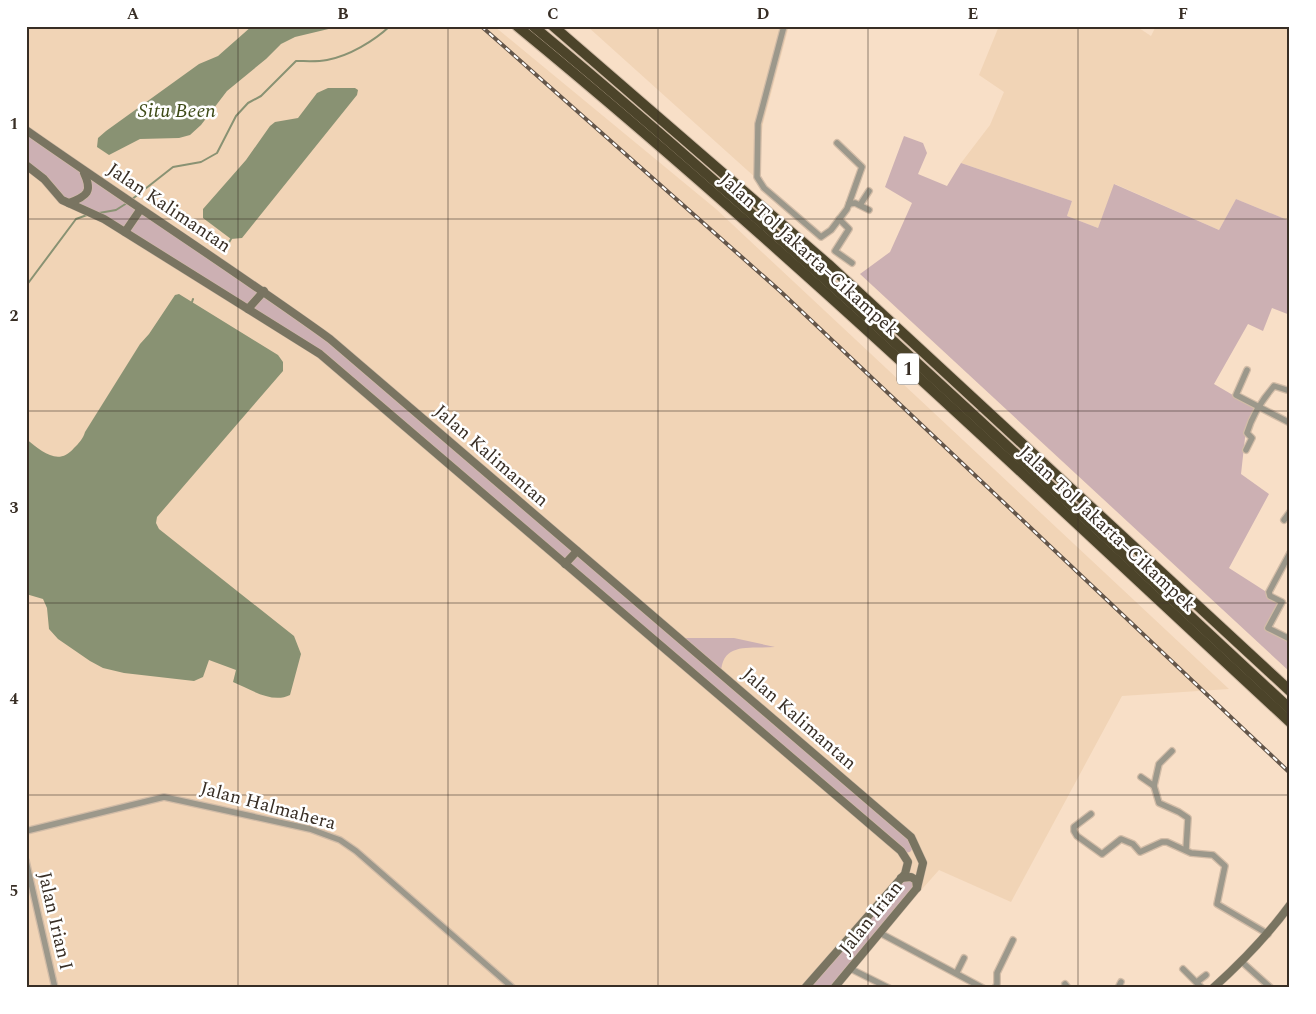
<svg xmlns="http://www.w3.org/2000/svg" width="1316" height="1014" font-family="Spectral,serif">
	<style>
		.built { fill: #f1d4b6 }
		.green { fill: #ccb0b3 }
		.water { fill: #899273 }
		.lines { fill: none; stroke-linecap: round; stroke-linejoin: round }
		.stream { stroke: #899273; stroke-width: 2 }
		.street-casing { stroke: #d2bca7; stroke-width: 8 }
		.secondary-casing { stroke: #d2bca7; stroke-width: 9 }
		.highway-casing { stroke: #d2bca7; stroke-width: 12 }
		.street { stroke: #9c988b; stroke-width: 5.5 }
		.secondary { stroke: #797461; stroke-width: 8 }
		.highway { stroke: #4c442a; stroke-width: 10 }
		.rail-casing { stroke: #64564a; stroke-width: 4 }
		.rail { stroke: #fff; stroke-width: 2; stroke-dasharray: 5.5; stroke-linecap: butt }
		.grid { fill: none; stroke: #382e25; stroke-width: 1; stroke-opacity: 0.55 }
		.labels { text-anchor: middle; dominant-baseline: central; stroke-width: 5; stroke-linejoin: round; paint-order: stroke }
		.shield { fill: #fff; stroke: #746d66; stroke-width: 1 }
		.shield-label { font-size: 18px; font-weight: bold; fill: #382e25 }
		.street-label { font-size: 19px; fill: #382e25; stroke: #fff }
		.water-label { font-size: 20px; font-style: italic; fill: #3d4a16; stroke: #fff }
		.neatline { fill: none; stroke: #382e25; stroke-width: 2 }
		.grid-label { font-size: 16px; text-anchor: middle; font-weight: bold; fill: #382e25 }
	</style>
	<rect width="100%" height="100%" fill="#f8dfc7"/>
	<g class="built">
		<polygon points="26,26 494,26 716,209 1229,689 1122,696 1011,902 939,870 834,988 26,988"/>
		<polygon points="587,26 789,26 763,124 757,179"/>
		<polygon points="999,26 1136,26 1151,36 1156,26 1290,26 1290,221 1236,199 1219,230 1115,184 1098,228 1067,216 1072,201 961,163 990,125 1004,92 979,75"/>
	</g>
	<g class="green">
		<path d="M26 131 330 339 680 638H734L775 647C751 649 722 641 721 673L911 837 913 848 910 852 905 853 320 354 125 232 62 200 26 165Z"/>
		<polygon points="904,136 923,143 927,153 918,174 947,186 961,163 1072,201 1067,216 1098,228 1114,184 1219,230 1236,199 1290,221 1290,315 1272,308 1263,331 1248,324 1214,384 1255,408 1245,438 1241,474 1269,494 1229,568 1279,600 1267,625 1290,637 1290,672 860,274 890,252 912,203 885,187"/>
		<polygon points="904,876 917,883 834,988 805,988"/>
	</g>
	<g class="water">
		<polygon points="252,26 341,26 295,37 281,44 266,59 227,91 201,125 190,135 179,138 140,139 109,155 97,147 98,138 106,131 199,64 218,56"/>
		<polygon points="328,88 355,88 358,90 357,95 242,238 231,239 203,218 203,209 246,160 270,126 275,122 298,118 317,93"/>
		<path d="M179 294 278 355 283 362V371L157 517 156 523 159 529 294 636 301 654 290 695C272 704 250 689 233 682L236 670 209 660 203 677 194 681 124 673 103 668 90 661 58 639 49 629 47 608 43 599 26 594V439C42 451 58 467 74 448 79 443 83 439 85 432L140 344 149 334 175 295Z"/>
	</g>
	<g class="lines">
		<g class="stream">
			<path d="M131 200 173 167 201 162 217 153 236 116 248 103 261 96 296 61C306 61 317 62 327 60 349 56 374 41 390 26"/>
			<polyline points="99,213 116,210 127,203"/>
			<polyline points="228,244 231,239"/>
			<polyline points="26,286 76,219 87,215"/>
			<polyline points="192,302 193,299"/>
		</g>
		<g class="street-casing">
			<g id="street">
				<polyline points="784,26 758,124 757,177 764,188 821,237 831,230 847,209 862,167 837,143"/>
				<polyline points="849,204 855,203 869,210"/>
				<polyline points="860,205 869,191"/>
				<polyline points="839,219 849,229 835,251 852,263"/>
				<polyline points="1247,370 1236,395 1290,423"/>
				<path d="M1246 450 1252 438 1247 433C1252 416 1262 400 1274 386L1290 391"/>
				<polyline points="1284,520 1290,512"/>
				<polyline points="1290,553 1269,592 1270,596 1282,602 1268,628 1290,639"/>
				<polyline points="1141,777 1154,786 1159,803 1179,812 1188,818 1186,850"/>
				<polyline points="1154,786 1159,764 1172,751"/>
				<polyline points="1091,814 1074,827 1074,831 1077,836 1102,854 1121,839 1133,844 1140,852 1162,842 1167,842 1191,853 1213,855 1225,866 1217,904 1268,934"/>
				<polyline points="26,831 164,797 310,829 340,840 356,851 513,988"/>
				<polyline points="26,861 55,988"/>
				<polyline points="880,933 983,988"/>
				<polyline points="1242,962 1271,988"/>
				<polyline points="851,969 889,988"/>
				<polyline points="1183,969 1202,988"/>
				<polyline points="957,972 964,958"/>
				<polyline points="1197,982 1206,975"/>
				<polyline points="1065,984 1068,988"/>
				<polyline points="995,988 997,984 997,973 1013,940"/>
				<polyline points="1118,988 1121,982"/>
			</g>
		</g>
		<g class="secondary-casing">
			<g id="secondary">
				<path d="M26 130C127 201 230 267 330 339L911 837 923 863 917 888 834 988"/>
				<polyline points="26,165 44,179 62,200 104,219 320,354 901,851 908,862 905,874 805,988"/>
				<path d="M69 203C87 196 93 192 84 173"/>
				<polyline points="125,232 140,210"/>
				<polyline points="248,309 264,291"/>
				<polyline points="565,564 577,551"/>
				<polyline points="901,878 911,877 916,880 917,888"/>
				<path d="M1213 988C1242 962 1267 936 1290 905"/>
			</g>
		</g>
		<g class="highway-casing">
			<g id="highway">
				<path d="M517 26C785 246 1035 486 1290 722"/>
				<path d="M533 26C795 243 1041 478 1290 709"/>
				<polyline points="553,26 828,264 1290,691"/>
			</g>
		</g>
		<use href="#street" class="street"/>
		<use href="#secondary" class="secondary"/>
		<use href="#highway" class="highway"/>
		<g class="rail-casing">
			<polyline id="rail" points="481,26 780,291 1290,773"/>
		</g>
		<use href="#rail" class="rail"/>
	</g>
	<path class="grid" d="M238 26V988M448 26V988M658 26V988M868 26V988M1078 26V988M26 219H1290M26 411H1290M26 603H1290M26 795H1290"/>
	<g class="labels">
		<rect class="shield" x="897" y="353.5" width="22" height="31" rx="4"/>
		<g class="shield-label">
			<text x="908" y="369">1</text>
		</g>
		<g class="street-label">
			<text transform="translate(169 208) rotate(34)">Jalan Kalimantan</text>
			<text transform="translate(809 255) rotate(42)">Jalan Tol Jakarta–Cikampek</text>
			<text transform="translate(491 456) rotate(41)">Jalan Kalimantan</text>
			<text transform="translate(1107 529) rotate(43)">Jalan Tol Jakarta–Cikampek</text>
			<text transform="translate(799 719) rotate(41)">Jalan Kalimantan</text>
			<text transform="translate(268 806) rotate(15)">Jalan Halmahera</text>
			<text transform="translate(871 918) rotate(-51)">Jalan Irian</text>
			<text transform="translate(55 921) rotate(77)">Jalan Irian I</text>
		</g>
		<g class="water-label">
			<text x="177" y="111">Situ Been</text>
		</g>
	</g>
	<rect width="1316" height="1014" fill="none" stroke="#ffffff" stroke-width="55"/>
	<rect x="28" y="28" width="1260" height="958" class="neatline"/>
	<g class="grid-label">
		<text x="133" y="19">A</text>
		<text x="343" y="19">B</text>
		<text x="553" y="19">C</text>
		<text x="763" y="19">D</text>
		<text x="973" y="19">E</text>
		<text x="1183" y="19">F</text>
		<text x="14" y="129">1</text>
		<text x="14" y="321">2</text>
		<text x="14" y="513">3</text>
		<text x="14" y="704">4</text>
		<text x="14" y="896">5</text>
	</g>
</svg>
